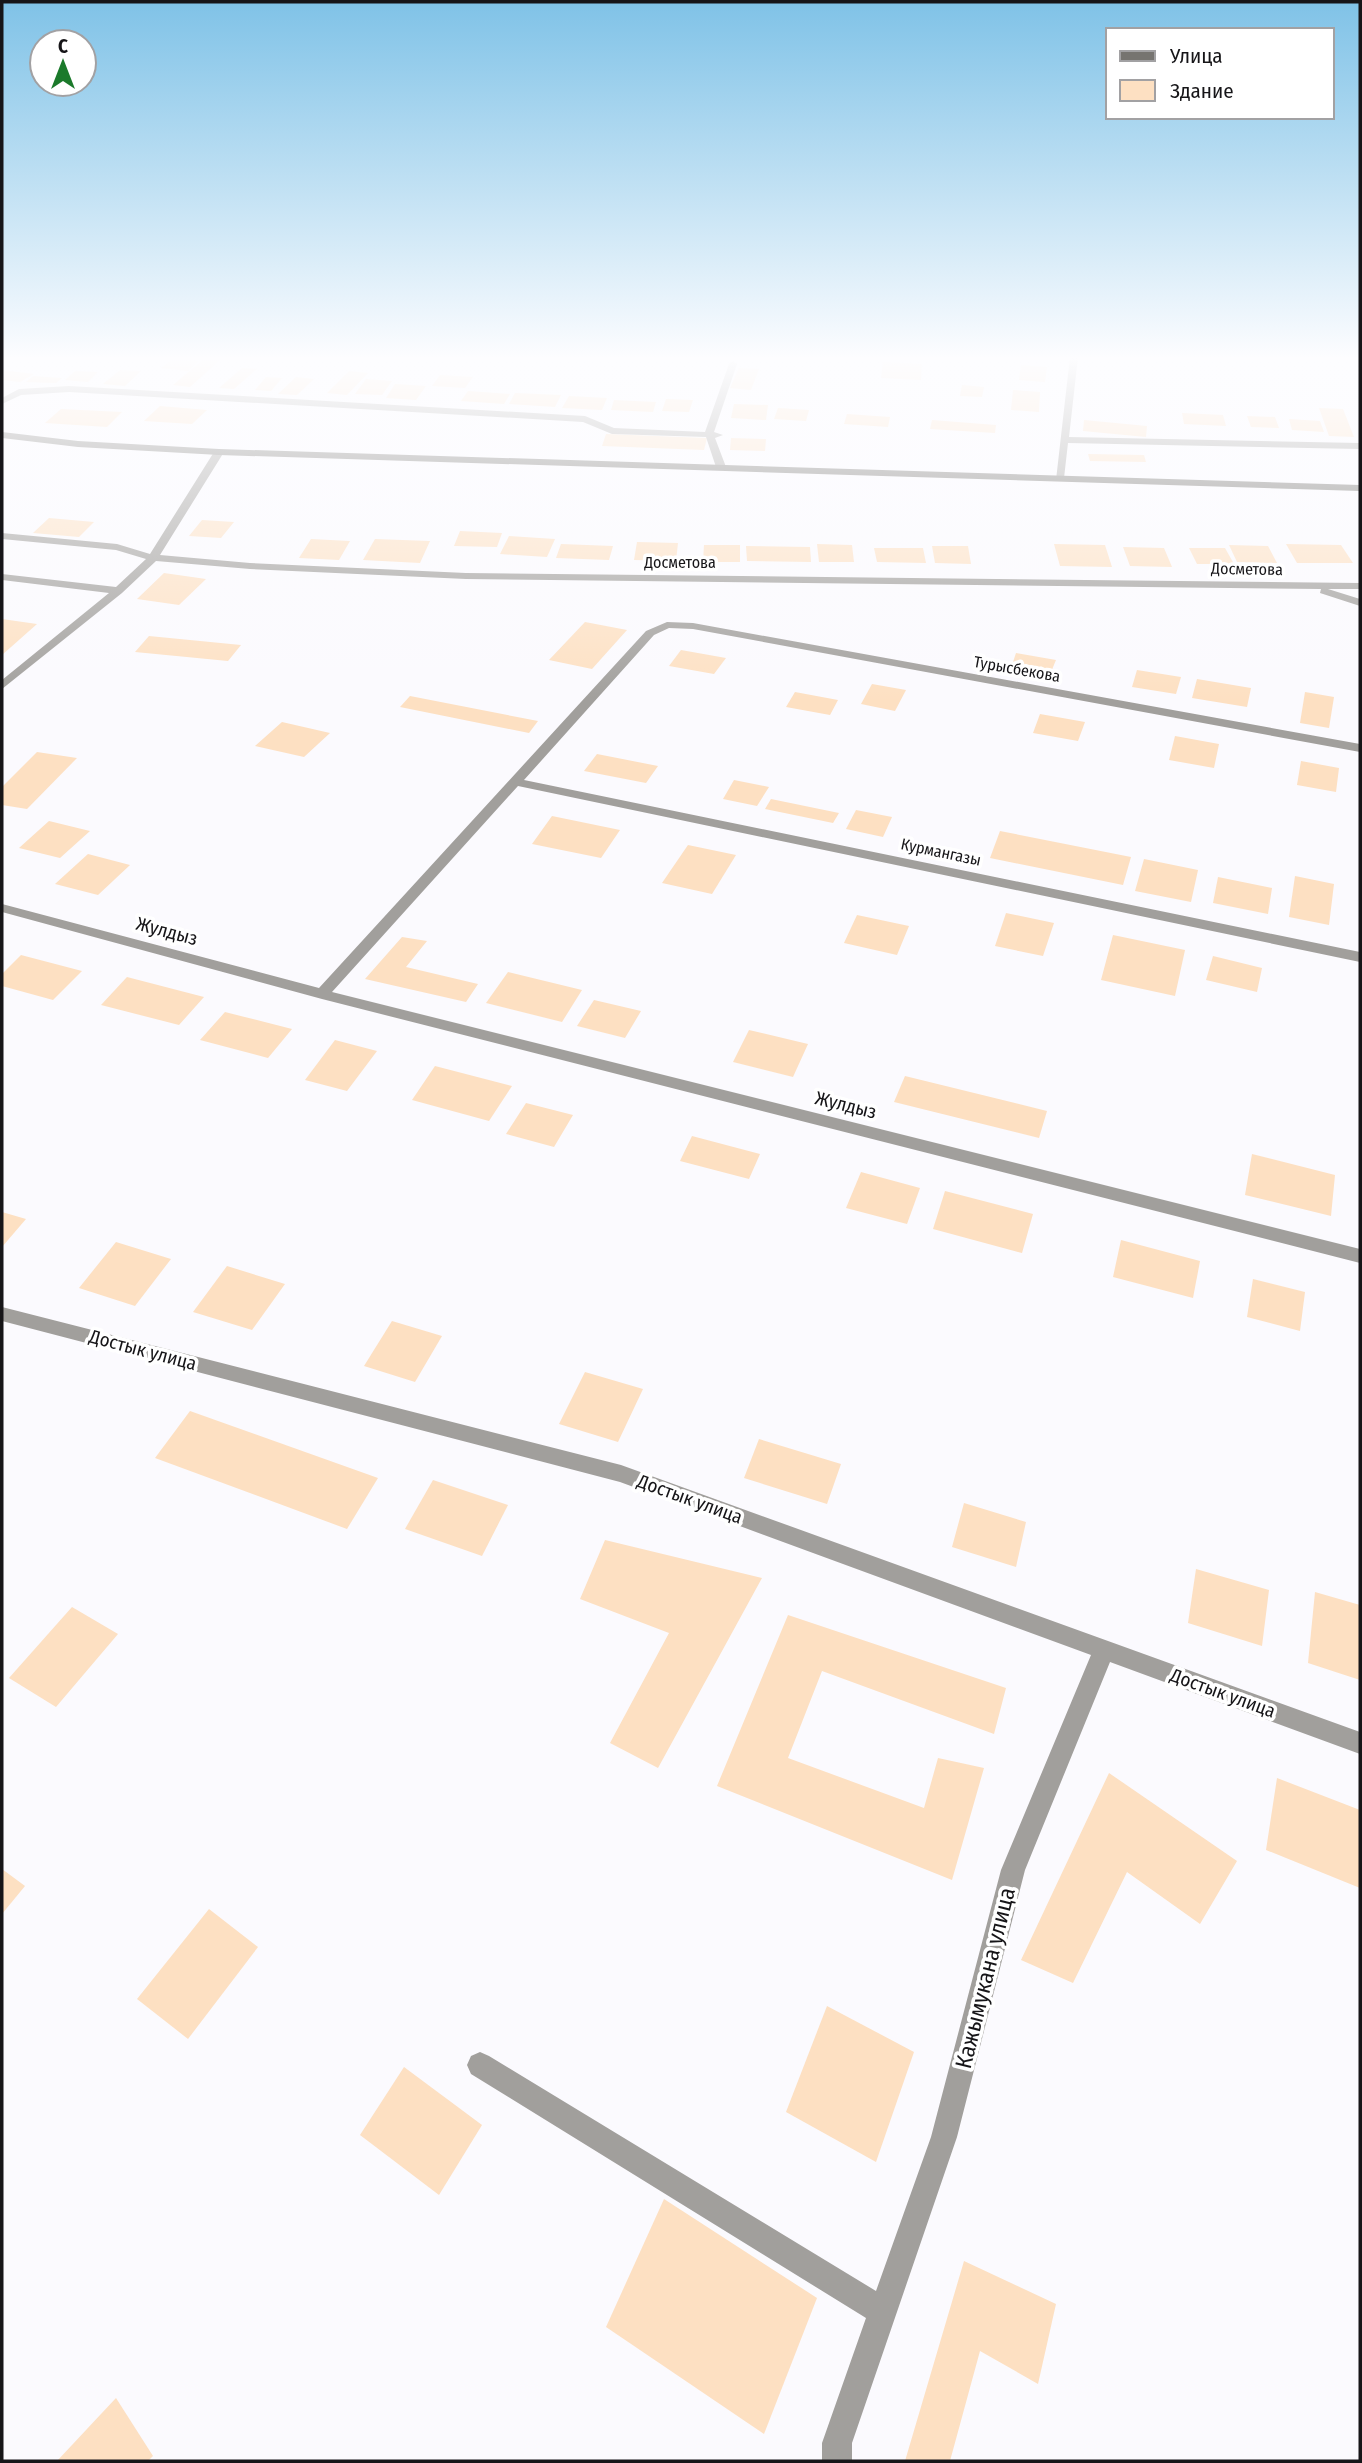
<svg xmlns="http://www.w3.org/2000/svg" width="1362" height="2463" font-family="'Fira Sans Condensed',sans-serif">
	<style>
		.building { fill: #fde0c2 }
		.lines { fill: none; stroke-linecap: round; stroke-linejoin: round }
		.minor { fill: #a19f9c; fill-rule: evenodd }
		.secondary { fill: #767470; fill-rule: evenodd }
		.labels { text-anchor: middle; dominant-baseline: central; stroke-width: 7; stroke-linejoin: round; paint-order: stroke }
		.far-street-label { font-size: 16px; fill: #161518; stroke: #fff }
		.street-label { font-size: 19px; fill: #161518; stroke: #fff }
		.near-street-label { font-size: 23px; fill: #161518; stroke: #fff }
	</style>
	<rect width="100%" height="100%" fill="#fbfafe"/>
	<g class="building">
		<polygon points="173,359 199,361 188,371 161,368"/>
		<polygon points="204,359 220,360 190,387 173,385"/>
		<polygon points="883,362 922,364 921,380 881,378"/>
		<polygon points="1021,365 1047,367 1045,382 1019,380"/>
		<polygon points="242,368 257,369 234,389 219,388"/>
		<polygon points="739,368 759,369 751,390 730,388"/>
		<polygon points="2,370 34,374 20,382 2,380"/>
		<polygon points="120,370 141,371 125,386 103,384"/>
		<polygon points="75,371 98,372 88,382 65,380"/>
		<polygon points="349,371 368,373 347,395 327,393"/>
		<polygon points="440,375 473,377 465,388 432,386"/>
		<polygon points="33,376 62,378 56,383 26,382"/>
		<polygon points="266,377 282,378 271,391 255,390"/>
		<polygon points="296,377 314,379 297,395 278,394"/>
		<polygon points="366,379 392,381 382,395 355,394"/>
		<polygon points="395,384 426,386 416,400 386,398"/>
		<polygon points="962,385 984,387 982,397 960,396"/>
		<polygon points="1013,390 1040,392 1039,412 1011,410"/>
		<polygon points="468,391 510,394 504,404 461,401"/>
		<polygon points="515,393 561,395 555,407 509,404"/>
		<polygon points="569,396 607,398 602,410 562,408"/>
		<polygon points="666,399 693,400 689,412 662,411"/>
		<polygon points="614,400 656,402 653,412 611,410"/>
		<polygon points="734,404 768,405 766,420 731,418"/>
		<polygon points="160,406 207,410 192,424 144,421"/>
		<polygon points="778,408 809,410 806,421 774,419"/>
		<polygon points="1319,408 1343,409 1354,437 1329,436"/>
		<polygon points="61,409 122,412 107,427 45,423"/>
		<polygon points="1182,413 1223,415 1226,426 1184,424"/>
		<polygon points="847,414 890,417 888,427 844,424"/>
		<polygon points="1247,416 1275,417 1279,428 1251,427"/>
		<polygon points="1289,419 1320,421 1324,432 1292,430"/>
		<polygon points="932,420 996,425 995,433 930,429"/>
		<polygon points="1084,420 1147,426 1146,437 1083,431"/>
		<polygon points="606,434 707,438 704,450 602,446"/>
		<polygon points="731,438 766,439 765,451 730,450"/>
		<polygon points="1088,454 1144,455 1146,462 1090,461"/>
		<polygon points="49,518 94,522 79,537 33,533"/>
		<polygon points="202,520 234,522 221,538 189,536"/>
		<polygon points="460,531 502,533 497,547 454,546"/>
		<polygon points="509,536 555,539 547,557 500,554"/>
		<polygon points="311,539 350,541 339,560 299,558"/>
		<polygon points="375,539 430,541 420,563 363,560"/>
		<polygon points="637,542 678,543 676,561 634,560"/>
		<polygon points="561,544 613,546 609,560 556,558"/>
		<polygon points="817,544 852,545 854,562 819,562"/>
		<polygon points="1054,544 1105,545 1112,567 1060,566"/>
		<polygon points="1286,544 1341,545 1353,563 1297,563"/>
		<polygon points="704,545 740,545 740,562 703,562"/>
		<polygon points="1229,545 1268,546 1277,563 1237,562"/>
		<polygon points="746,546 810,547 811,562 747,561"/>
		<polygon points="932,546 968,546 971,564 935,563"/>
		<polygon points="1123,547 1164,548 1172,567 1130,566"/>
		<polygon points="874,548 923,548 926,563 877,562"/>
		<polygon points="1189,548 1225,548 1234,564 1197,564"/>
		<polygon points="164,573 206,579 179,605 137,599"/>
		<polygon points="2,619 37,624 2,655"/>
		<polygon points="585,622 627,630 592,669 549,660"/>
		<polygon points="149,636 241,645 228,661 135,652"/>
		<polygon points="681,650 726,658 714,674 669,666"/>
		<polygon points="1016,653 1056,660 1051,672 1012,665"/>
		<polygon points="1137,670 1181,677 1176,694 1132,687"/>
		<polygon points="1197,679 1251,688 1247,707 1192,698"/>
		<polygon points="872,684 906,690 895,711 861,704"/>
		<polygon points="795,692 838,700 830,715 786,707"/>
		<polygon points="1305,692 1334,697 1329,728 1300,723"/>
		<polygon points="410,696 538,721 529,733 400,707"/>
		<polygon points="1040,714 1085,722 1078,741 1033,733"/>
		<polygon points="282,722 330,733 304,757 255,746"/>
		<polygon points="1175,736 1219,744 1214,768 1169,760"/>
		<polygon points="37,752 77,758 27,809 2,805 2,787"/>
		<polygon points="597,754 658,766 646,783 584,771"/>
		<polygon points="1301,761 1339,768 1336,792 1297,785"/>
		<polygon points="734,780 769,787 757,806 723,799"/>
		<polygon points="771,799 839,813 833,823 765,809"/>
		<polygon points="856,810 892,817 883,837 846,829"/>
		<polygon points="552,816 620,830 601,858 532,844"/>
		<polygon points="49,821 90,831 60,858 19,848"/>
		<polygon points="1000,831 1131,857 1123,885 990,858"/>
		<polygon points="688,845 736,855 712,894 662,883"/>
		<polygon points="88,854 130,865 98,895 55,884"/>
		<polygon points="1144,859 1198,870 1191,902 1135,891"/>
		<polygon points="1295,876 1334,884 1329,925 1289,917"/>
		<polygon points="1218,877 1272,888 1268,914 1213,903"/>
		<polygon points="1006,913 1054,923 1043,956 995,946"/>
		<polygon points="857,915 909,926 897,955 844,943"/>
		<polygon points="1113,935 1185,950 1175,996 1101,980"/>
		<polygon points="402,937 427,941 406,967 478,984 466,1002 365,979"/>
		<polygon points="21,955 82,971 53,1000 2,986 2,974"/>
		<polygon points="1213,956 1262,968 1257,992 1206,980"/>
		<polygon points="508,972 582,990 562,1022 486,1003"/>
		<polygon points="127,977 204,997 179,1025 101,1005"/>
		<polygon points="594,1000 641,1011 625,1038 577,1026"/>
		<polygon points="225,1012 292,1029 268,1058 200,1040"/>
		<polygon points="749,1030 808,1044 793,1077 733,1062"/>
		<polygon points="335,1040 377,1051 347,1091 305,1080"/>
		<polygon points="435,1066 512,1086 489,1121 412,1100"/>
		<polygon points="905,1076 1047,1111 1039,1138 894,1102"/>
		<polygon points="526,1103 573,1115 554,1147 506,1134"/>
		<polygon points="692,1136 760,1154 749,1179 680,1161"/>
		<polygon points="1252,1154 1335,1175 1331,1216 1245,1195"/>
		<polygon points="861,1172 920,1188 907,1224 846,1208"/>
		<polygon points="945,1191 1033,1214 1022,1253 933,1229"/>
		<polygon points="2,1212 26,1219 2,1247"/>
		<polygon points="1121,1240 1200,1261 1193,1298 1113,1277"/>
		<polygon points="116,1242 171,1259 135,1306 79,1288"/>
		<polygon points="227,1266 285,1284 252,1330 193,1312"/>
		<polygon points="1253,1279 1305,1292 1300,1331 1247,1317"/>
		<polygon points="392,1321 442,1336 415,1382 364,1366"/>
		<polygon points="585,1372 643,1389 618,1442 559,1424"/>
		<polygon points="190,1411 378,1478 347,1529 155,1458"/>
		<polygon points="759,1439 841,1464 827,1504 744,1478"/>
		<polygon points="433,1480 508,1505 482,1556 405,1529"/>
		<polygon points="964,1503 1026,1522 1016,1567 952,1547"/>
		<polygon points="605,1540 762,1578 658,1768 610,1743 669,1633 580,1599"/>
		<polygon points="1196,1569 1269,1590 1262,1646 1188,1623"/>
		<polygon points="1315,1592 1360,1605 1360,1680 1308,1663"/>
		<polygon points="72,1607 118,1634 56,1707 9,1678"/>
		<polygon points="788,1615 1006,1688 994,1734 822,1671 788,1758 924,1808 938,1758 984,1768 952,1880 717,1786"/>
		<polygon points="1109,1773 1237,1861 1200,1924 1127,1872 1073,1983 1021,1960"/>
		<polygon points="1277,1778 1360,1810 1360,1888 1266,1850"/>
		<polygon points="2,1869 25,1886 2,1914"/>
		<polygon points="209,1909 258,1947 188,2039 137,1999"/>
		<polygon points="827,2006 914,2052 876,2162 786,2112"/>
		<polygon points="404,2067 482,2125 439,2195 360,2135"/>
		<polygon points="664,2199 817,2298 764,2434 606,2327"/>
		<polygon points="964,2261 1056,2304 1038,2384 980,2351 950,2461 905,2461"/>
		<polygon points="116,2398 153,2456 148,2461 57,2461"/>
	</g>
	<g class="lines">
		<g class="minor">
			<polygon points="1070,357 1078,357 1069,437 1360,443 1360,449 1068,443 1064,478 1056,480"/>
			<polygon points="733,361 737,364 714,432 723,435 715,438 726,467 721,470 716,467 706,437 612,434 583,422 69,392 21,395 2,404 2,398 19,389 69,386 585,416 614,428 705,432 729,364"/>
			<polygon points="219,449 224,452 160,555 250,563 466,573 1360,583 1360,589 1328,589 1360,599 1360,606 1320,593 1321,589 466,579 250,569 156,561 122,593 2,689 2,680 109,593 2,580 2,574 116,587 146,559 116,550 2,539 2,533 117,544 150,554 214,452"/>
			<polygon points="667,622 693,623 1360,744 1360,752 693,629 669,628 654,635 524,780 1360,952 1360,962 518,786 332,992 1360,1249 1360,1263 322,999 2,912 2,904 319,988 646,631"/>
			<polygon points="2,1307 621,1465 1360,1732 1360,1754 1110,1662 1025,1870 957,2137 852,2443 852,2461 822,2461 822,2443 866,2318 471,2074 467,2065 471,2056 480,2052 489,2056 876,2291 931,2137 1001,1870 1091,1655 620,1482 2,1321"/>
		</g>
		<polygon class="secondary" points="2,432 78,441 219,449 1360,485 1360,491 219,455 78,447 2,438"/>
	</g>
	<linearGradient id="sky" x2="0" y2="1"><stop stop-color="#7fc2e7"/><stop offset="0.51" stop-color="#fdfdff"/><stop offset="1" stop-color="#fdfdff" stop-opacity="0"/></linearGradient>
	<rect width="1362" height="702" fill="url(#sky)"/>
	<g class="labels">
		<g class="far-street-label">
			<text x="680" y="562">Досметова</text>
			<text transform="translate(1247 569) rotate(1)">Досметова</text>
			<text transform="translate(1017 669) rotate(10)">Турысбекова</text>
			<text transform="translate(941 852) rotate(12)">Курмангазы</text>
		</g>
		<g class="street-label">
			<text transform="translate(167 931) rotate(15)">Жулдыз</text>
			<text transform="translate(846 1105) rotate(14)">Жулдыз</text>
			<text transform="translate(143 1350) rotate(15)">Достык улица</text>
			<text transform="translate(690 1499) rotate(20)">Достык улица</text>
			<text transform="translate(1223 1693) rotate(20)">Достык улица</text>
		</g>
		<g class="near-street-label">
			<text transform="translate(985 1978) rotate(-76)">Кажымукана улица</text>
		</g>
	</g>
	<rect width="1362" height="2463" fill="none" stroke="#161518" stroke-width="7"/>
	<rect x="1106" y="28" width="228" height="91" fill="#ffffff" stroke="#a2a1a3" stroke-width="2"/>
	<rect x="1120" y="51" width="35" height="10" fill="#767470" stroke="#a2a1a3" stroke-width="2"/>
	<text x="1170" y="63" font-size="21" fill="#161518">Улица</text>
	<rect x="1120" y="80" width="35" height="21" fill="#fde0c2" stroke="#a2a1a3" stroke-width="2"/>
	<text x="1170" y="98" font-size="21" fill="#161518">Здание</text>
	<g transform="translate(63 63)"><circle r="33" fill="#ffffff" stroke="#a2a1a3" stroke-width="2"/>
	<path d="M0-5L12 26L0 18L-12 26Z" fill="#1b7a2b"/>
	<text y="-10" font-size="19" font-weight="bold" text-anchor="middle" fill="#161518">С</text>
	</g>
</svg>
